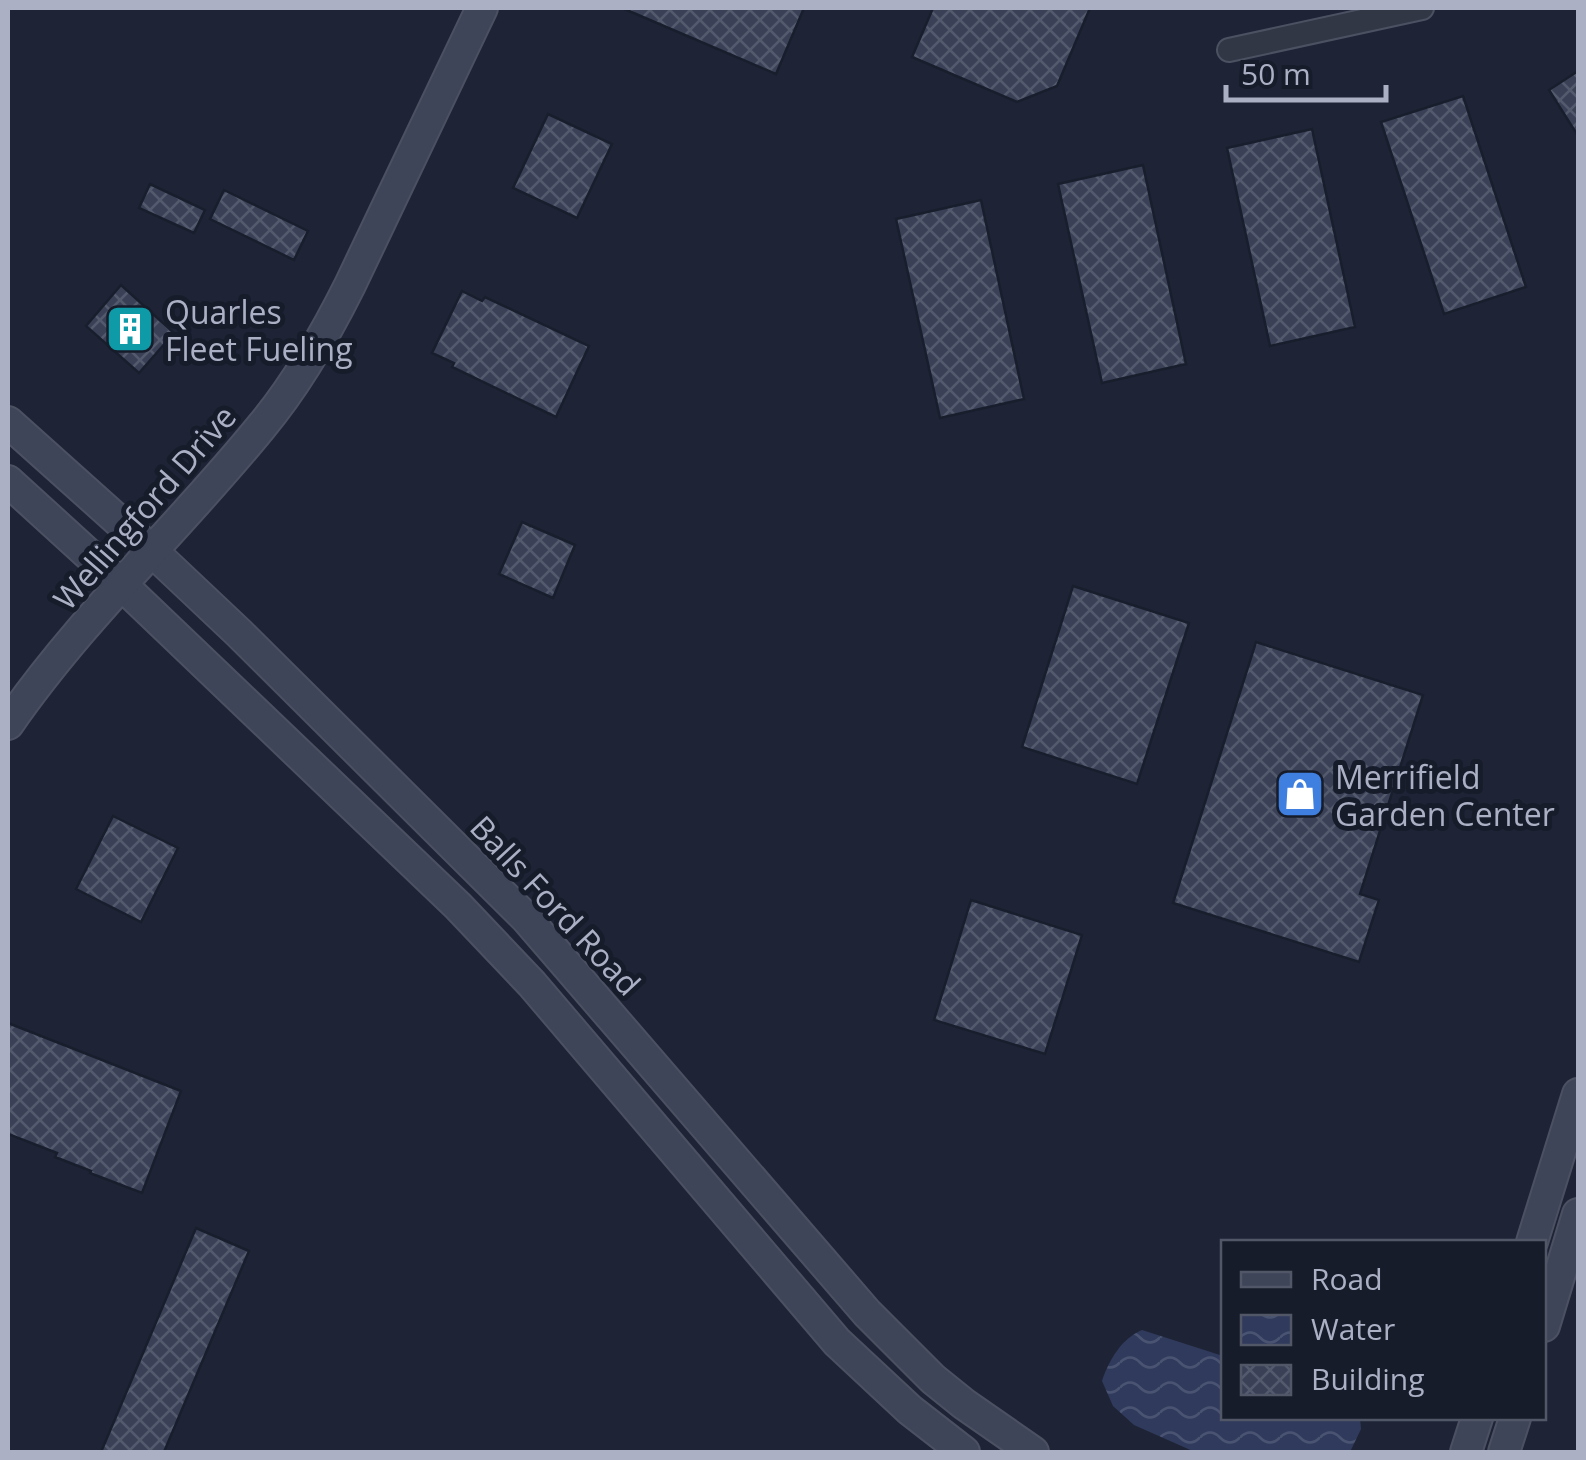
<svg xmlns="http://www.w3.org/2000/svg" width="1586" height="1460" font-family="'Open Sans',sans-serif">
	<style>
		.water { fill: url(#water-waves) }
		.building { fill: url(#building-cross-hatch); stroke: #191e2d; stroke-width: 2.5 }
		.lines { fill: none; stroke-linecap: round; stroke-linejoin: round }
		.street-casing { stroke: #4c5162; stroke-width: 26 }
		.secondary-casing { stroke: #4c5162; stroke-width: 34 }
		.street { stroke: #323746; stroke-width: 22 }
		.secondary { stroke: #3f4559; stroke-width: 30 }
		.labels { text-anchor: middle; dominant-baseline: central; stroke-width: 10; stroke-linejoin: round; paint-order: stroke }
		.poi-label { font-size: 32px; fill: #abb0c4; stroke: #171c2a; text-anchor: start }
		.street-label { font-size: 32px; fill: #abb0c4; stroke: #171c2a }
	</style>
	<defs>
		<pattern id="water-waves" width="16" height="10" patternUnits="userSpaceOnUse" patternTransform="scale(2.5)"><rect width="16" height="10" fill="#2f3a5c"/><path d="M0 5q4-4 8 0t8 0" fill="none" stroke="#4a5472"/></pattern>
		<pattern id="building-cross-hatch" width="8" height="8" patternUnits="userSpaceOnUse" patternTransform="scale(2.5)"><rect width="8" height="8" fill="#3a4157"/><path d="M0 0l8 8M0 8l8-8" fill="none" stroke="#545a6e"/></pattern>
	</defs>
	<rect width="100%" height="100%" fill="#1e2436"/>
	<path class="water" d="M1142 1330 1223 1356 1224 1418H1360L1361 1429 1350 1452H1195L1134 1425 1113 1406 1102 1381C1109 1360 1122 1338 1142 1330Z"/>
	<g class="building">
		<polygon points="622,8 804,8 776,74"/>
		<polygon points="933,8 1090,8 1057,86 1017,102 912,57"/>
		<polygon points="1578,71 1578,136 1549,90"/>
		<polygon points="1463,96 1526,287 1444,314 1381,122"/>
		<polygon points="548,114 612,144 577,218 513,188"/>
		<polygon points="1312,129 1355,327 1270,346 1227,148"/>
		<polygon points="1143,165 1186,364 1102,383 1058,184"/>
		<polygon points="150,184 205,210 194,233 139,208"/>
		<polygon points="224,190 308,231 294,260 210,219"/>
		<polygon points="981,200 1024,399 940,418 896,219"/>
		<polygon points="121,285 174,333 139,373 86,326"/>
		<polygon points="462,291 482,301 485,297 589,346 556,417 452,367 454,363 432,353"/>
		<polygon points="522,522 575,545 553,598 499,574"/>
		<polygon points="1073,586 1189,623 1137,784 1022,747"/>
		<polygon points="1256,642 1423,695 1360,894 1379,900 1359,962 1173,903"/>
		<polygon points="113,816 178,848 141,922 76,889"/>
		<polygon points="971,900 1082,935 1045,1054 934,1020"/>
		<polygon points="8,1023 181,1091 142,1193 90,1173 91,1171 55,1157 57,1153 8,1134"/>
		<polygon points="196,1228 249,1251 164,1452 101,1452"/>
	</g>
	<g class="lines">
		<g class="street-casing">
			<polyline id="street" points="1229,50 1422,8"/>
		</g>
		<g class="secondary-casing">
			<g id="secondary">
				<polyline points="8,422 151,550 239,633 526,918 867,1313 933,1379 964,1404 1033,1452"/>
				<polyline points="8,481 121,584 458,906 532,984 837,1342 910,1410 964,1452"/>
				<path d="M8 724C82 617 179 528 261 427 297 384 325 335 350 285L482 8"/>
				<polyline points="1532,1242 1578,1094"/>
				<polyline points="1544,1326 1578,1214"/>
				<polyline points="1466,1452 1477,1418"/>
				<polyline points="1504,1452 1515,1418"/>
			</g>
		</g>
		<use href="#street" class="street"/>
		<use href="#secondary" class="secondary"/>
	</g>
	<defs>
		<g id="building-square" transform="scale(2.5)"><rect x="-9" y="-9" width="18" height="18" rx="4" fill="#0f9aa8" stroke="#171c2a"/><path d="M-4-6H4V6H1V3H-1V6H-4ZM-2.5-4.3h1.7v1.8h-1.7ZM.8-4.3h1.7v1.8H.8ZM-2.5-1h1.7V.8h-1.7ZM.8-1h1.7V.8H.8Z" fill="#fff"/></g>
		<g id="shop-square" transform="scale(2.5)"><rect x="-9" y="-9" width="18" height="18" rx="4" fill="#3f7fe0" stroke="#171c2a"/><path d="M-5-2.5h2.3a2.7 3.5 0 0 1 5.4 0H5L5.5 6h-11ZM-1.5-2.5h3a1.5 2.3 0 0 0-3 0Z" fill="#fff"/></g>
	</defs>
	<g fill-rule="evenodd">
		<use href="#building-square" x="130" y="329"/>
		<use href="#shop-square" x="1300" y="794"/>
	</g>
	<g class="labels">
		<g class="poi-label">
			<text x="165" y="311">Quarles<tspan x="165" dy="37">Fleet Fueling</tspan></text>
			<text x="1335" y="776">Merrifield<tspan x="1335" dy="37">Garden Center</tspan></text>
		</g>
		<g class="street-label">
			<text transform="translate(144 507) rotate(-49)">Wellingford Drive</text>
			<text transform="translate(556 905) rotate(47)">Balls Ford Road</text>
		</g>
	</g>
	<rect width="1586" height="1460" fill="none" stroke="#abb0c4" stroke-width="20"/>
	<rect x="1221" y="1240" width="325" height="180" fill="#171c2a" stroke="#525768" stroke-width="2.5"/>
	<rect x="1241" y="1272" width="50" height="15" fill="#3f4559" stroke="#525768" stroke-width="2.5"/>
	<text x="1311" y="1290" font-size="30" fill="#abb0c4">Road</text>
	<rect x="1241" y="1315" width="50" height="30" fill="url(#water-waves)" stroke="#525768" stroke-width="2.5"/>
	<text x="1311" y="1340" font-size="30" fill="#abb0c4">Water</text>
	<rect x="1241" y="1365" width="50" height="30" fill="url(#building-cross-hatch)" stroke="#525768" stroke-width="2.5"/>
	<text x="1311" y="1390" font-size="30" fill="#abb0c4">Building</text>
	<path d="M1226 85v15h160v-15" fill="none" stroke="#abb0c4" stroke-width="5"/>
	<text x="1241" y="85" font-size="30" fill="#abb0c4" stroke="#171c2a" stroke-width="8" paint-order="stroke">50 m</text>
</svg>
